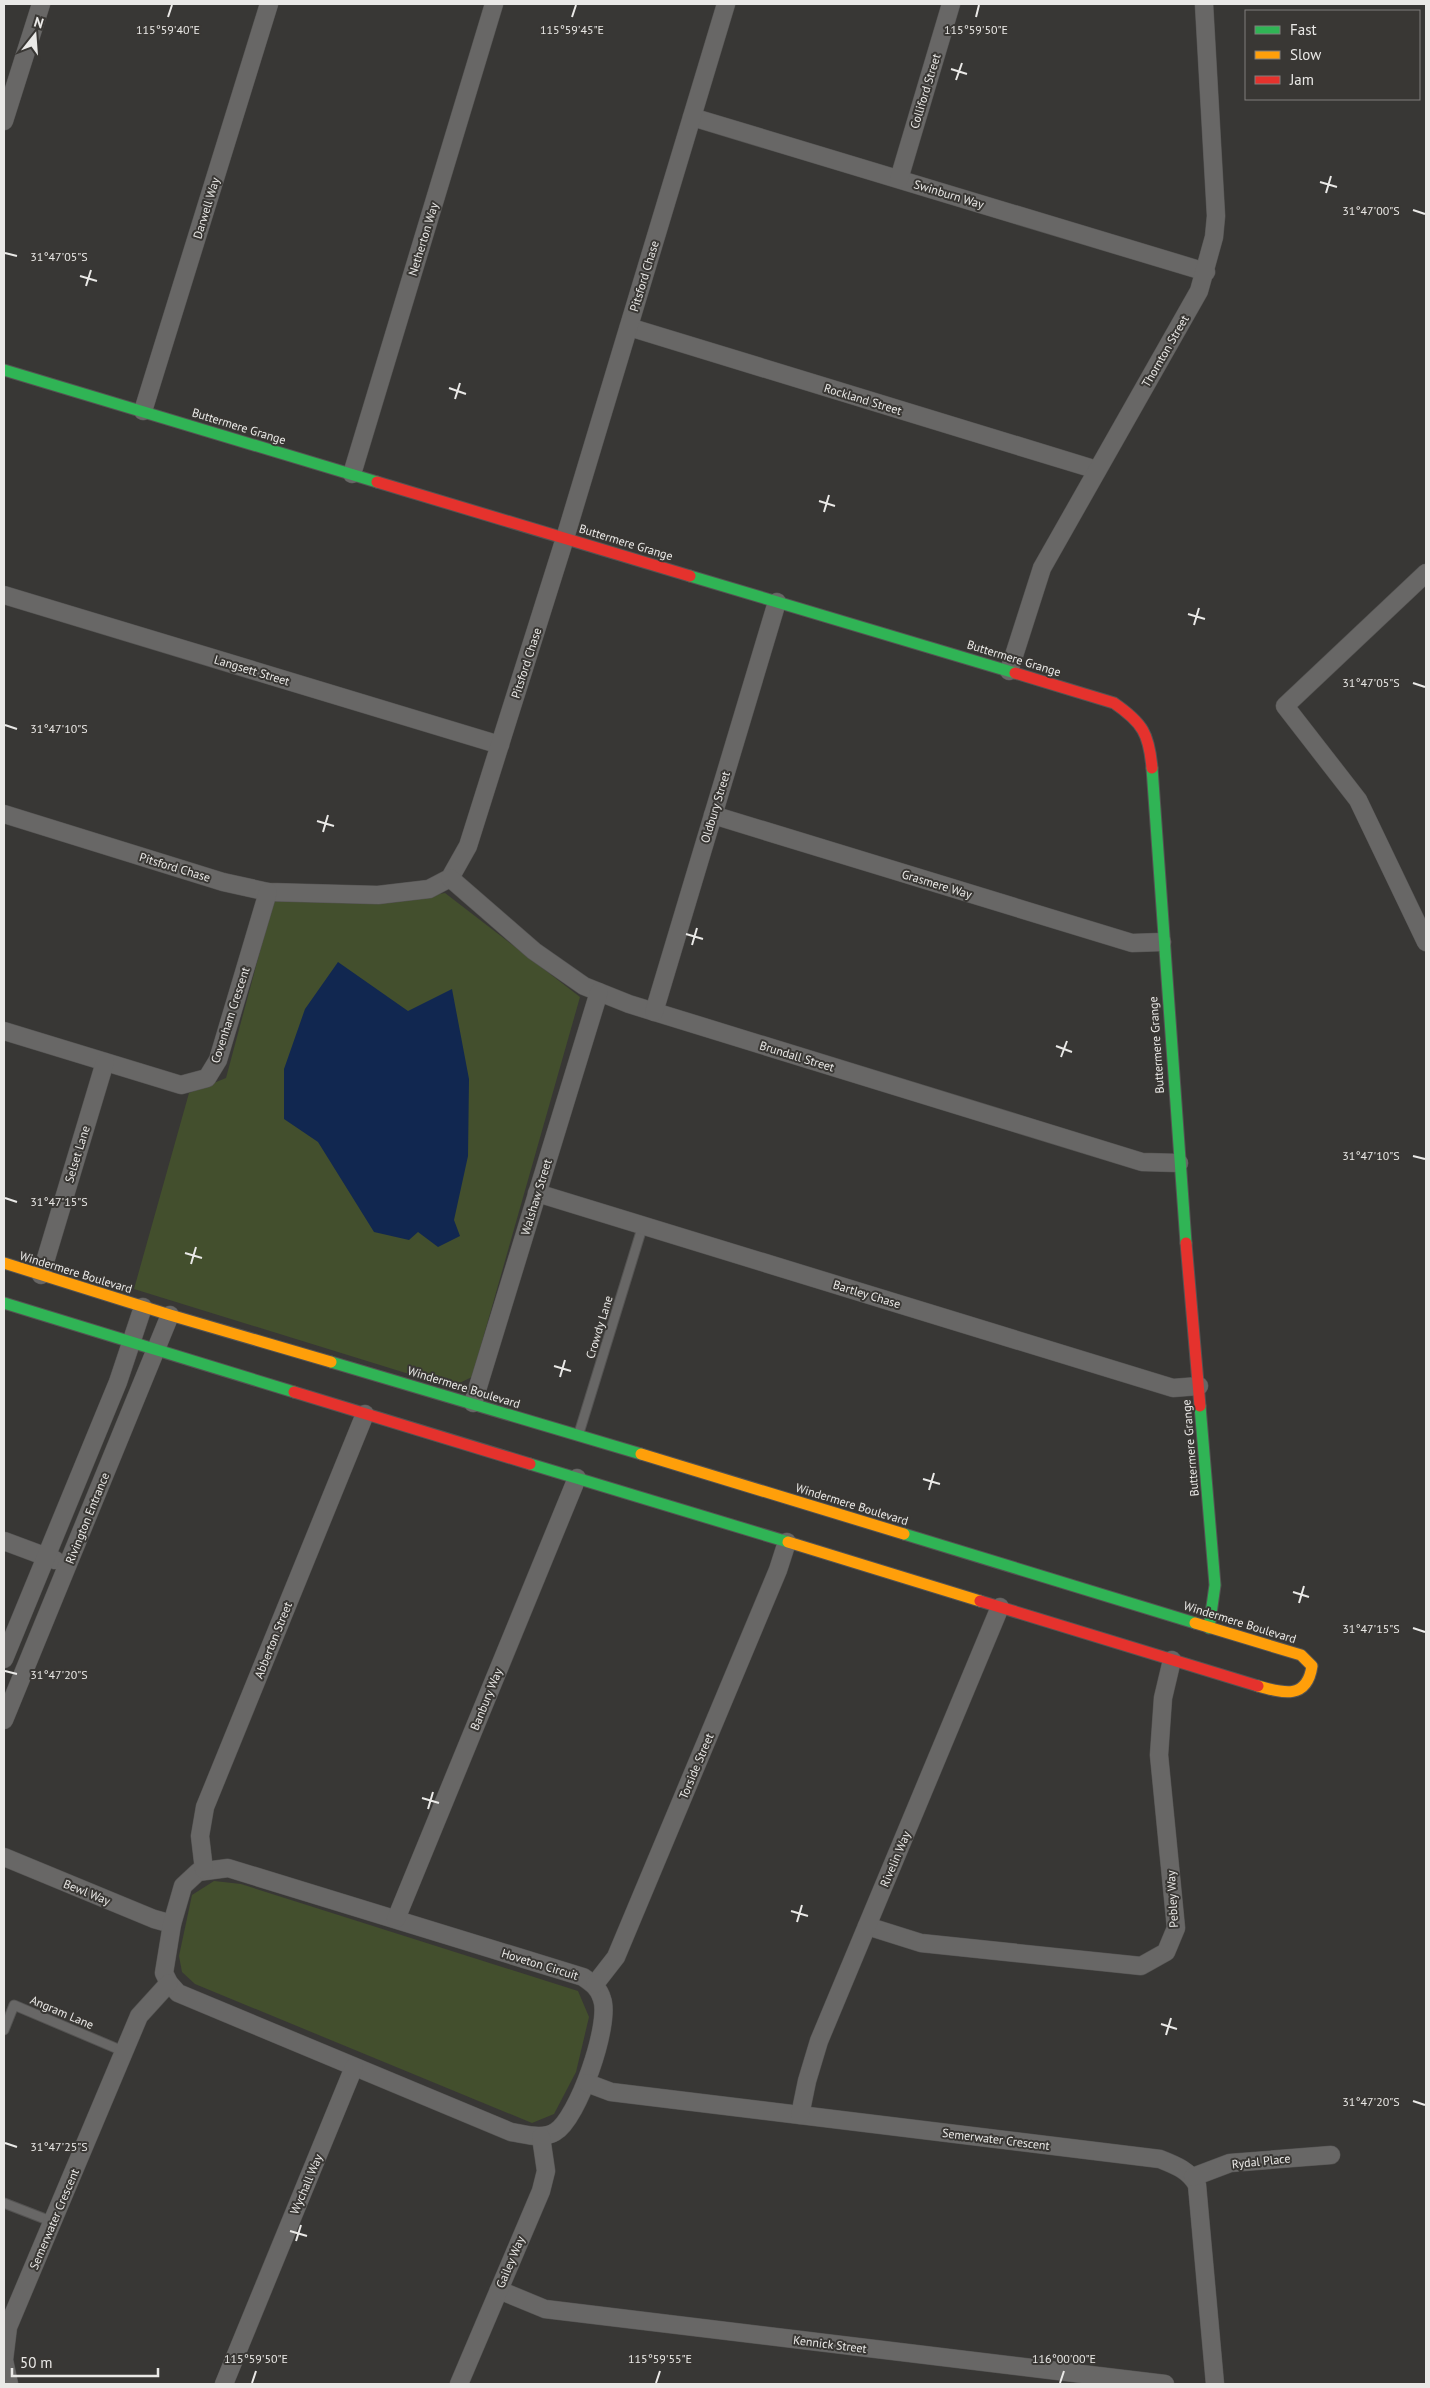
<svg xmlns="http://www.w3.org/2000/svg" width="1430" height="2388" font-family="'PT Sans',sans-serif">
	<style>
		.green { fill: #434f2d }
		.water { fill: #112750 }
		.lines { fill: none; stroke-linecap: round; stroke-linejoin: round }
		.lane-casing { stroke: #545352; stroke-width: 11 }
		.street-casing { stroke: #545352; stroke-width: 19 }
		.fast-casing { stroke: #545352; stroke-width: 13 }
		.slow-casing { stroke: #545352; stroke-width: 13 }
		.jam-casing { stroke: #545352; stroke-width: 13 }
		.lane { stroke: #686766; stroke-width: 9 }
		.street { stroke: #686766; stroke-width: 18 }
		.fast { stroke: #30b455; stroke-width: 11 }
		.slow { stroke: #ff9f0a; stroke-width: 11 }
		.jam { stroke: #e5322d; stroke-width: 11 }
		.ticks { fill: none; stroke: #eae9e7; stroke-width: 2 }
		.labels { text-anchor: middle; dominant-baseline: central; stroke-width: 4; stroke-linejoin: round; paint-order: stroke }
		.street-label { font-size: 12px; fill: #eae9e7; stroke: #393734 }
		.ticks-label { font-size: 12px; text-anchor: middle; fill: #eae9e7; stroke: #393734; stroke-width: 4; stroke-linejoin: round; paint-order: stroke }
	</style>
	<rect width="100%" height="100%" fill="#383735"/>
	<g class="green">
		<polygon points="445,893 580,997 472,1377 451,1387 134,1289 189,1093 226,1078 274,899 391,903"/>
		<polygon points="214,1881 241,1884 578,1991 589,2017 576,2072 554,2114 532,2123 195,1984 182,1972 179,1956 192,1895"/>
	</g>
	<polygon class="water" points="338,962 408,1011 452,989 469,1079 468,1156 454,1220 460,1236 438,1247 418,1232 409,1240 374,1232 318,1142 284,1119 284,1069 305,1009"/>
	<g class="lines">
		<g class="lane-casing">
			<g id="lane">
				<polyline points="579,1433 643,1225"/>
				<polyline points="4,2030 14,2005 125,2052"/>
				<polyline points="4,2203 53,2222"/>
			</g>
		</g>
		<g class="street-casing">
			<g id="street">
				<polyline points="692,117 1206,272"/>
				<polyline points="4,121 41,4"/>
				<polyline points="899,179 951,4"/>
				<polyline points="629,327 1097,470"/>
				<polyline points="143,411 269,4"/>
				<polyline points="352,474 494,4"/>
				<polyline points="1426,573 1285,706 1358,800 1426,942"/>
				<polyline points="4,595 500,745"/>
				<polyline points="1009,671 1042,568 1199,291 1214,237 1216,216 1204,4"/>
				<polyline points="4,814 223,882 268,892 378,895 429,889 450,878 468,846 565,538 726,4"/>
				<polyline points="713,815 1132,943 1162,942"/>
				<polyline points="450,878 534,951 584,986 629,1004 1142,1162 1179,1163"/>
				<polyline points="654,1012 777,602"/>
				<polyline points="4,1031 181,1085 207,1078 218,1060 268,892"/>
				<polyline points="537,1193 1173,1388 1199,1386"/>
				<polyline points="41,1275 105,1062"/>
				<polyline points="473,1403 599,992"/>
				<polyline points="4,1541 55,1560"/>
				<polyline points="4,1659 118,1382 143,1307"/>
				<polyline points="4,1720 170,1315"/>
				<polyline points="4,1857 154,1919 172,1924"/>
				<path d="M228 1868 583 1977C592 1983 599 1988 602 1999 611 2023 578 2119 555 2132 542 2140 525 2134 511 2132L178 1993 169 1983 164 1973 172 1924 183 1886 198 1872Z"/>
				<polyline points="204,1870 200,1836 205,1807 365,1414"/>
				<polyline points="396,1919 577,1478"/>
				<polyline points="867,1926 921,1943 1141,1966 1166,1952 1176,1928 1159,1755 1163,1698 1172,1660"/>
				<polyline points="595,1984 616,1957 778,1570 787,1542"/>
				<path d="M587 2083 611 2092 1160 2159C1175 2165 1189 2170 1197 2185L1215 2384"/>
				<polyline points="800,2115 807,2081 819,2041 1000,1607"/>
				<polyline points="1193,2177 1230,2163 1331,2155"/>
				<polyline points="499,2290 545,2309 1165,2384"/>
				<polyline points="9,2384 4,2360 8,2327 139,2016 169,1983"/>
				<polyline points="224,2384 354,2067"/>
				<polyline points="459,2384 541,2191 546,2171 541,2137"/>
			</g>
		</g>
		<g class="fast-casing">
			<g id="fast">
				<polyline points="4,370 377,482"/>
				<polyline points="690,576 1015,673"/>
				<polyline points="1152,768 1186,1243"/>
				<polyline points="4,1303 294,1392"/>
				<polyline points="331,1362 641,1454"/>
				<polyline points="1200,1406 1215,1585 1209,1628"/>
				<polyline points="530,1464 788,1542"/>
				<polyline points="904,1534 1195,1623"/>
			</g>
		</g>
		<g class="slow-casing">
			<g id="slow">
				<polyline points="4,1263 170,1315 331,1362"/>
				<polyline points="641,1454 904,1534"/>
				<polyline points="788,1542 980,1601"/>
				<path d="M1195 1623 1301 1655 1312 1666C1307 1700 1283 1693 1258 1686"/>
			</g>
		</g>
		<g class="jam-casing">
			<g id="jam">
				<polyline points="377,482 690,576"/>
				<path d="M1015 673 1114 703C1143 723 1149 734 1152 768"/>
				<polyline points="1186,1243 1200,1406"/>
				<polyline points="294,1392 530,1464"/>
				<polyline points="980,1601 1258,1686"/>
			</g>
		</g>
		<use href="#lane" class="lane"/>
		<use href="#street" class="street"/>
		<use href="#fast" class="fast"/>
		<use href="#slow" class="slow"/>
		<use href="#jam" class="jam"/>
	</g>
	<path class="ticks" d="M168 17 172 5M572 17 576 5M976 17 979 5M951 69 967 74M956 80 962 63M1320 182 1337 187M1326 193 1331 176M1413 210 1425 214M5 253 17 256M80 276 97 281M86 286 91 270M449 388 466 394M455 399 460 383M819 501 835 506M824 512 829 495M1188 614 1205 619M1194 625 1199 608M1413 683 1425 687M5 725 17 729M317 821 334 826M323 832 328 815M686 934 703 939M692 945 697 928M1056 1046 1072 1052M1061 1057 1067 1041M1413 1156 1425 1159M5 1198 17 1202M185 1253 202 1258M191 1264 196 1247M554 1366 571 1371M560 1377 565 1360M923 1479 940 1484M929 1490 934 1473M1293 1592 1309 1597M1299 1603 1304 1586M1413 1628 1425 1632M5 1671 17 1674M422 1798 439 1803M428 1809 433 1792M791 1911 808 1916M797 1922 802 1905M1161 2024 1177 2029M1166 2035 1171 2018M1413 2101 1425 2105M5 2143 17 2147M290 2231 307 2236M296 2241 301 2225M252 2383 256 2371M656 2383 660 2371M1060 2383 1064 2371"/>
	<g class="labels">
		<g class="street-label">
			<text transform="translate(925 91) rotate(-73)">Colliford Street</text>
			<text transform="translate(949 194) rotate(17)">Swinburn Way</text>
			<text transform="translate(206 208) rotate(-73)">Darwell Way</text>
			<text transform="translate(423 239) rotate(-73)">Netherton Way</text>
			<text transform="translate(644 276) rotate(-73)">Pitsford Chase</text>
			<text transform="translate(1165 351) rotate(-60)">Thornton Street</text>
			<text transform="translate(863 399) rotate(17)">Rockland Street</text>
			<text transform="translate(239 426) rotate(17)">Buttermere Grange</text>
			<text transform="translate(626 542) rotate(17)">Buttermere Grange</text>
			<text transform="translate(1014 658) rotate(17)">Buttermere Grange</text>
			<text transform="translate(526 663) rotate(-72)">Pitsford Chase</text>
			<text transform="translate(252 670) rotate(17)">Langsett Street</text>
			<text transform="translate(715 807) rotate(-73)">Oldbury Street</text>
			<text transform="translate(175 867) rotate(17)">Pitsford Chase</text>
			<text transform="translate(937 884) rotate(17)">Grasmere Way</text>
			<text transform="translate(230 1015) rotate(-72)">Covenham Crescent</text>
			<text transform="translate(1156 1045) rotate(-94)">Buttermere Grange</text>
			<text transform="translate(797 1056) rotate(17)">Brundall Street</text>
			<text transform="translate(77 1154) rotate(-73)">Selset Lane</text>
			<text transform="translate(536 1197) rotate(-73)">Walshaw Street</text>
			<text transform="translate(76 1272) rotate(17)">Windermere Boulevard</text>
			<text transform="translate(867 1294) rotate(17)">Bartley Chase</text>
			<text transform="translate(599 1327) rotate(-73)">Crowdy Lane</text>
			<text transform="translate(464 1387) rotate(17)">Windermere Boulevard</text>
			<text transform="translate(1190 1448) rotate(-95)">Buttermere Grange</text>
			<text transform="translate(852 1504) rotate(17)">Windermere Boulevard</text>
			<text transform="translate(87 1518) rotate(-68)">Rivington Entrance</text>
			<text transform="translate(1240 1622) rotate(17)">Windermere Boulevard</text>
			<text transform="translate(273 1640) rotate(-68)">Abberton Street</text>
			<text transform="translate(486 1699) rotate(-68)">Banbury Way</text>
			<text transform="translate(696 1766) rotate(-67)">Torside Street</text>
			<text transform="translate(895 1859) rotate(-67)">Rivelin Way</text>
			<text transform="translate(87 1892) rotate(22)">Bewl Way</text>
			<text transform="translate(1172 1899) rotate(-93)">Pebley Way</text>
			<text transform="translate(540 1964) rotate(17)">Hoveton Circuit</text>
			<text transform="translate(62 2012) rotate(23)">Angram Lane</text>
			<text transform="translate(996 2139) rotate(7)">Semerwater Crescent</text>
			<text transform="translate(1261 2161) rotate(-6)">Rydal Place</text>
			<text transform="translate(306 2184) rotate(-67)">Wychall Way</text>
			<text transform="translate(54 2219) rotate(-67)">Semerwater Crescent</text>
			<text transform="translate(510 2262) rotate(-67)">Gailey Way</text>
			<text transform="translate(830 2344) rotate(7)">Kennick Street</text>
		</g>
	</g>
	<g class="ticks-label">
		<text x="168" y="34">115°59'40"E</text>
		<text x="572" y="34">115°59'45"E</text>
		<text x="976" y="34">115°59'50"E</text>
		<text x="1371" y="215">31°47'00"S</text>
		<text x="59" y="261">31°47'05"S</text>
		<text x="1371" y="687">31°47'05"S</text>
		<text x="59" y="733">31°47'10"S</text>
		<text x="1371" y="1160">31°47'10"S</text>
		<text x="59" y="1206">31°47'15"S</text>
		<text x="1371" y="1633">31°47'15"S</text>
		<text x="59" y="1679">31°47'20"S</text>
		<text x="1371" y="2106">31°47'20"S</text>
		<text x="59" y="2151">31°47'25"S</text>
		<text x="256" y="2363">115°59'50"E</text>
		<text x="660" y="2363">115°59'55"E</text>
		<text x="1064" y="2363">116°00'00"E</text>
	</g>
	<rect width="1430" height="2388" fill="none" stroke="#eae9e7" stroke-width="10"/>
	<rect x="1245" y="10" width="175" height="90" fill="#393734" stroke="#807e7c"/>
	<rect x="1255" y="26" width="25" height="8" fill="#30b455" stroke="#807e7c"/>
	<text x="1290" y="35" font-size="15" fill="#eae9e7">Fast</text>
	<rect x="1255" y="51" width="25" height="8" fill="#ff9f0a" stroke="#807e7c"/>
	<text x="1290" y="60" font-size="15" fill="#eae9e7">Slow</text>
	<rect x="1255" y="76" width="25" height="8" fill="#e5322d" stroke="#807e7c"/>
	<text x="1290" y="85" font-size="15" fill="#eae9e7">Jam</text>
	<g transform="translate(35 35) rotate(17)" stroke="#393734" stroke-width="4" paint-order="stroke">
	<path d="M0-4L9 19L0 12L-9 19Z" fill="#eae9e7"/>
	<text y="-8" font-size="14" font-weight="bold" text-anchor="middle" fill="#eae9e7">N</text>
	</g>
	<path d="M12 2368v8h146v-8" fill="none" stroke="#eae9e7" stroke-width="2.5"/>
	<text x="20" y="2368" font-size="15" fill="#eae9e7" stroke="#393734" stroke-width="4" paint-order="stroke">50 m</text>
</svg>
